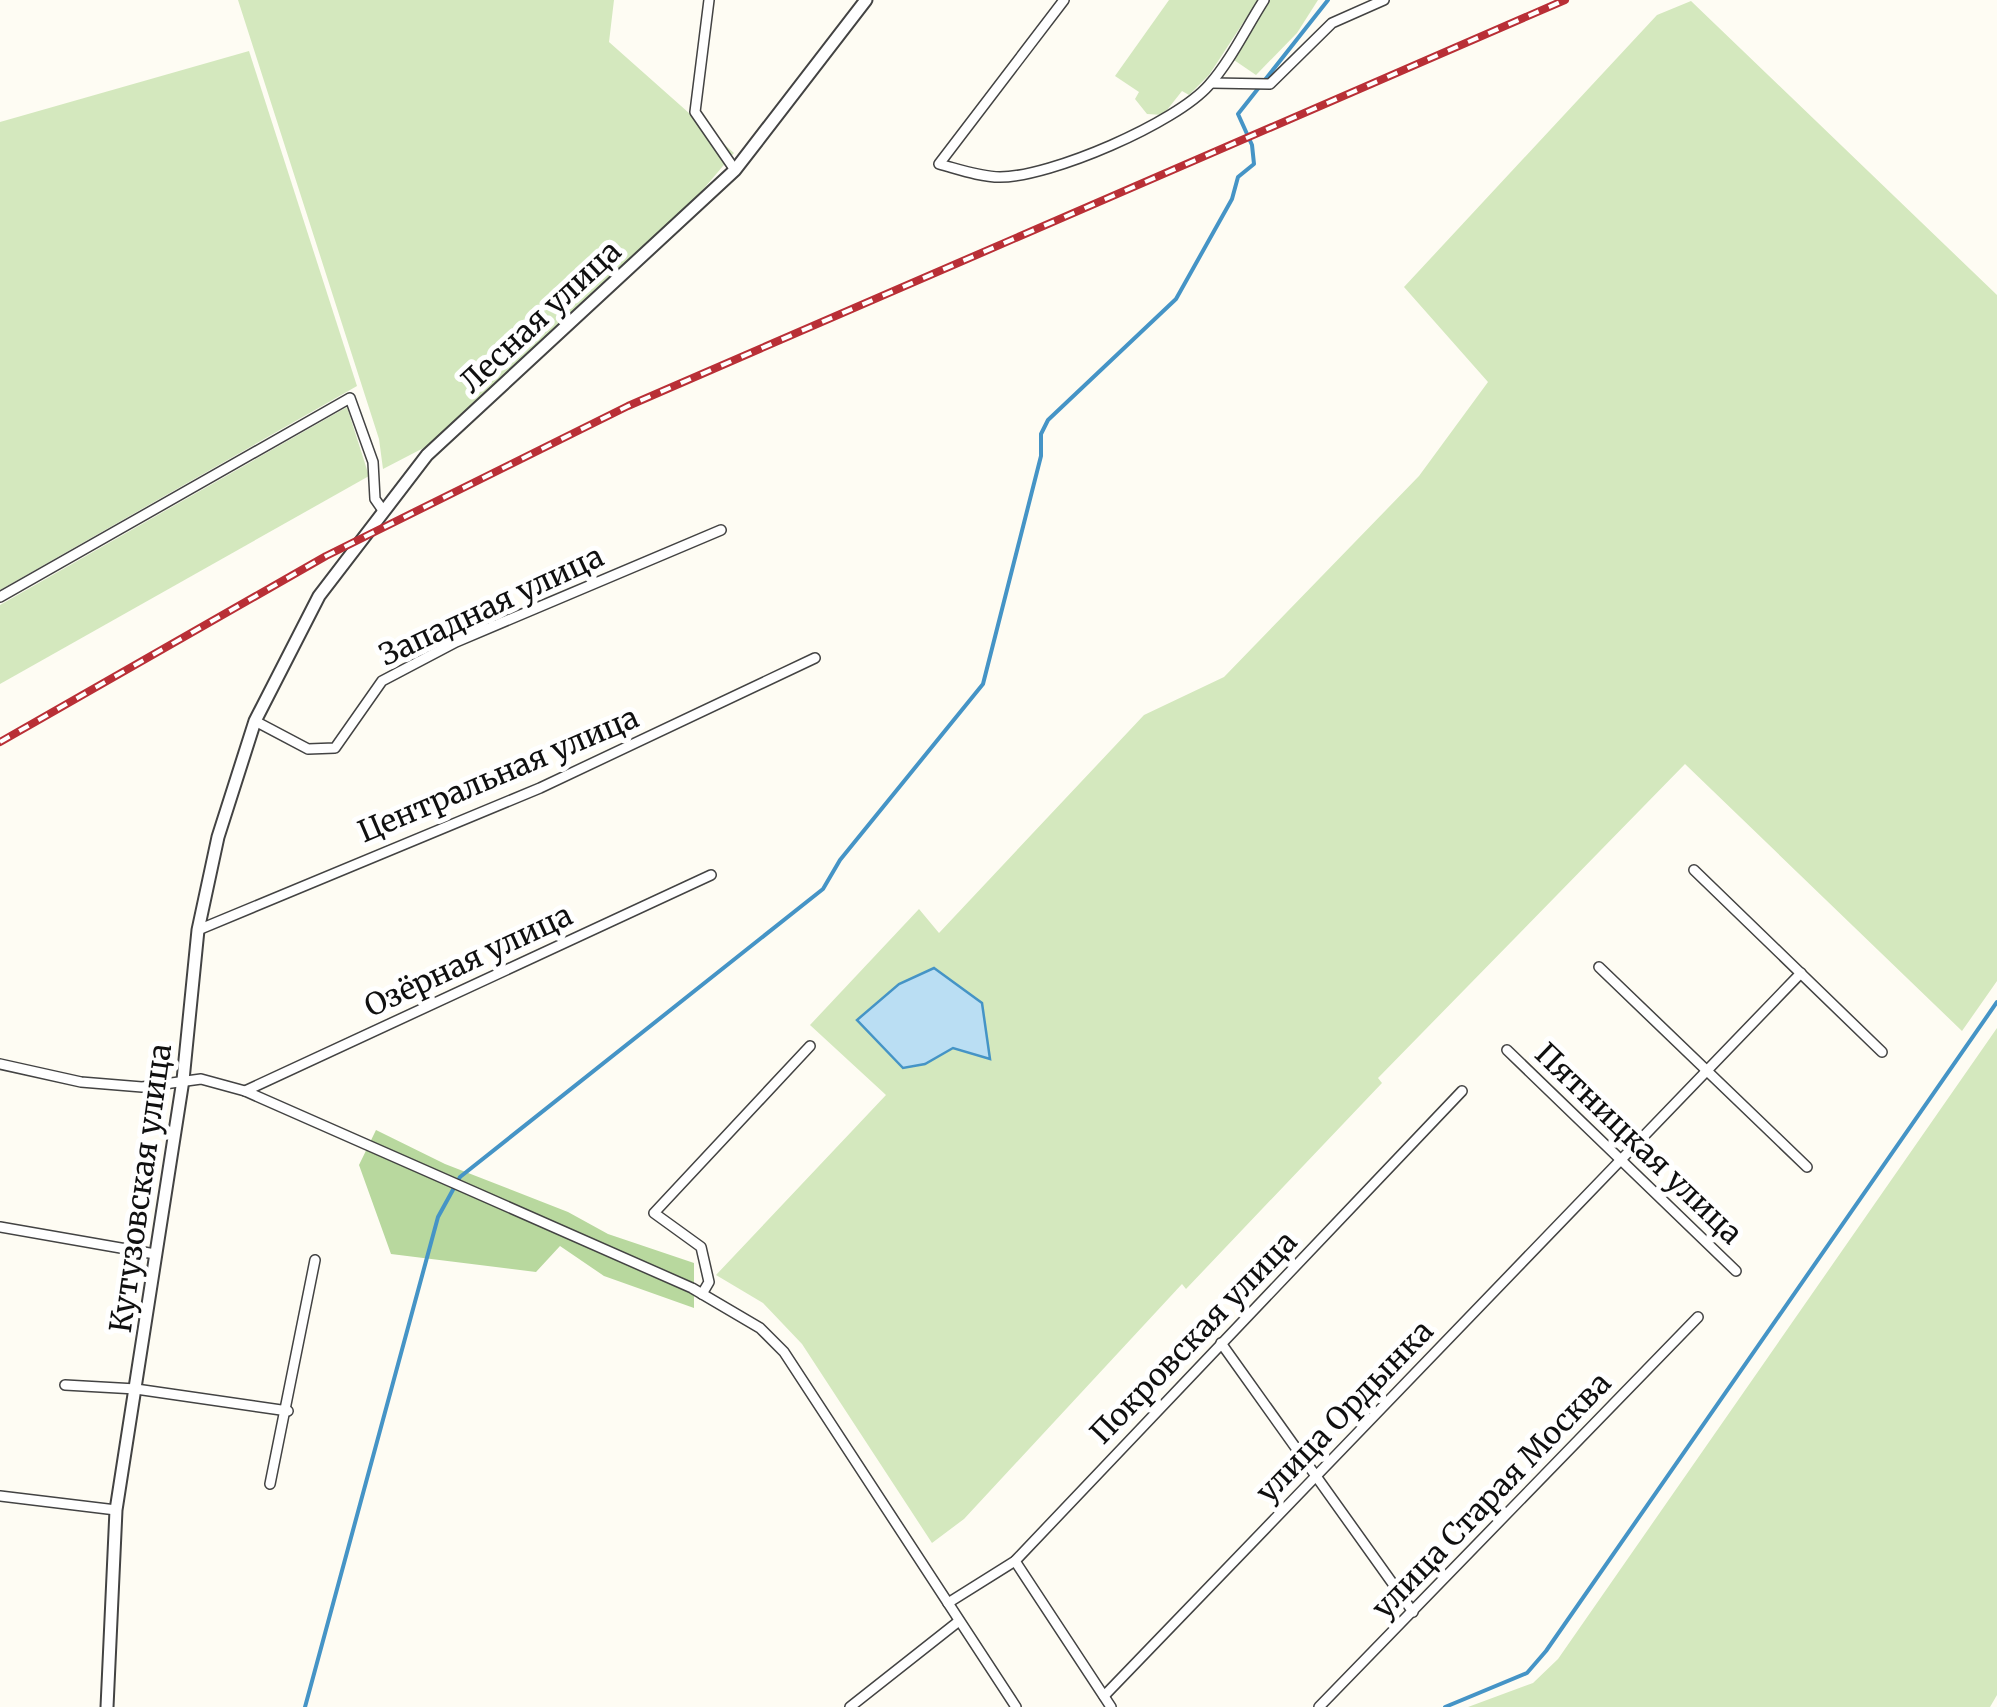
<svg xmlns="http://www.w3.org/2000/svg" width="1997" height="1707" font-family="Merriweather,serif">
	<style>
		.green { fill: #d4e8be }
		.forest { fill: #b8d89e }
		.water { fill: #badef3; stroke: #4594c6; stroke-width: 2.5 }
		.lines { fill: none; stroke-linecap: round; stroke-linejoin: round }
		.stream { stroke: #4594c6; stroke-width: 4 }
		.minor-casing { stroke: #434343; stroke-width: 12 }
		.tertiary-casing { stroke: #434343; stroke-width: 15 }
		.minor { stroke: #fff; stroke-width: 9 }
		.tertiary { stroke: #fff; stroke-width: 11 }
		.rail-casing { stroke: #b92f36; stroke-width: 8 }
		.rail { stroke: #fff; stroke-width: 4; stroke-dasharray: 11; stroke-linecap: butt }
		.labels { text-anchor: middle; dominant-baseline: central; stroke-width: 10; stroke-linejoin: round; paint-order: stroke }
		.street-label { font-size: 30px; fill: #101010; stroke: #fff }
	</style>
	<rect width="100%" height="100%" fill="#fefcf3"/>
	<g class="green">
		<polygon points="238,0 614,0 609,42 734,153 662,238 435,442 383,469 379,439"/>
		<polygon points="1169,0 1258,0 1209,75 1189,95 1182,91 1163,115 1147,114 1135,99 1139,92 1115,76"/>
		<polygon points="1268,0 1318,0 1297,33 1256,75 1231,58"/>
		<polygon points="1691,1 1997,295 1997,981 1962,1031 1685,764 1378,1078 1382,1083 1186,1289 1182,1284 964,1519 932,1543 802,1344 763,1303 716,1275 886,1095 810,1025 919,909 939,933 1144,715 1224,677 1419,476 1488,382 1404,287 1657,15"/>
		<polygon points="249,51 357,386 0,590 0,122"/>
		<polygon points="347,407 369,476 0,684 0,605"/>
		<polygon points="1997,1028 1997,1695 1990,1707 1468,1707 1533,1683 1558,1659"/>
	</g>
	<polygon class="forest" points="376,1130 445,1164 568,1212 608,1234 694,1263 694,1308 604,1276 560,1246 536,1272 391,1254 359,1165"/>
	<polygon class="water" points="934,968 982,1003 990,1059 953,1048 925,1064 903,1068 857,1020 899,984"/>
	<g class="lines">
		<g class="stream">
			<polyline points="305,1707 438,1217 460,1177 823,889 840,860 983,684 1041,456 1041,434 1048,420 1176,299 1232,199 1238,177 1254,164 1252,145 1238,114 1328,0"/>
			<polyline points="1445,1707 1527,1673 1546,1651 1997,1002"/>
		</g>
		<g class="minor-casing">
			<g id="minor">
				<polyline points="709,0 695,112 735,170"/>
				<path d="M1064 0 939 164C958 169 980 177 1000 177 1051 177 1176 123 1209 85 1231 60 1246 28 1264 0"/>
				<polyline points="1211,83 1270,84 1332,23 1384,0"/>
				<polyline points="0,597 350,398 373,462 375,499 382,509"/>
				<polyline points="255,721 308,749 335,748 382,681 456,642 721,530"/>
				<polyline points="1694,870 1882,1052"/>
				<polyline points="198,930 540,788 815,658"/>
				<polyline points="1599,967 1807,1167"/>
				<polyline points="1507,1050 1736,1271"/>
				<polyline points="0,1064 81,1082 142,1087 201,1079 245,1091 692,1288 760,1328 784,1352 1016,1707"/>
				<polyline points="245,1091 711,875"/>
				<polyline points="0,1227 155,1254"/>
				<polyline points="702,1294 709,1282 701,1247 654,1213 810,1046"/>
				<polyline points="1221,1343 1413,1612"/>
				<polyline points="65,1385 136,1389 288,1411"/>
				<polyline points="270,1484 315,1260"/>
				<polyline points="0,1496 116,1510"/>
				<polyline points="1015,1561 1111,1707"/>
				<polyline points="948,1603 1015,1561 1462,1091"/>
				<polyline points="1104,1696 1801,973"/>
				<polyline points="850,1707 959,1621"/>
				<polyline points="1319,1707 1698,1317"/>
			</g>
		</g>
		<g class="tertiary-casing">
			<polyline id="tertiary" points="107,1707 116,1510 183,1080 198,930 218,837 255,721 319,596 427,455 735,170 866,0"/>
		</g>
		<use href="#minor" class="minor"/>
		<use href="#tertiary" class="tertiary"/>
		<g class="rail-casing">
			<polyline id="rail" points="0,742 326,556 628,406 1565,0"/>
		</g>
		<use href="#rail" class="rail"/>
	</g>
	<g class="labels">
		<g class="street-label">
			<text transform="translate(540 316) rotate(-43)">Лесная улица</text>
			<text transform="translate(491 605) rotate(-25)">Западная улица</text>
			<text transform="translate(498 774) rotate(-23)">Центральная улица</text>
			<text transform="translate(468 960) rotate(-25)">Озёрная улица</text>
			<text transform="translate(1639 1143) rotate(44)">Пятницкая улица</text>
			<text transform="translate(140 1188) rotate(-82)">Кутузовская улица</text>
			<text transform="translate(1193 1337) rotate(-46)">Покровская улица</text>
			<text transform="translate(1344 1411) rotate(-46)">улица Ордынка</text>
			<text transform="translate(1491 1495) rotate(-46)">улица Старая Москва</text>
		</g>
	</g>
</svg>
